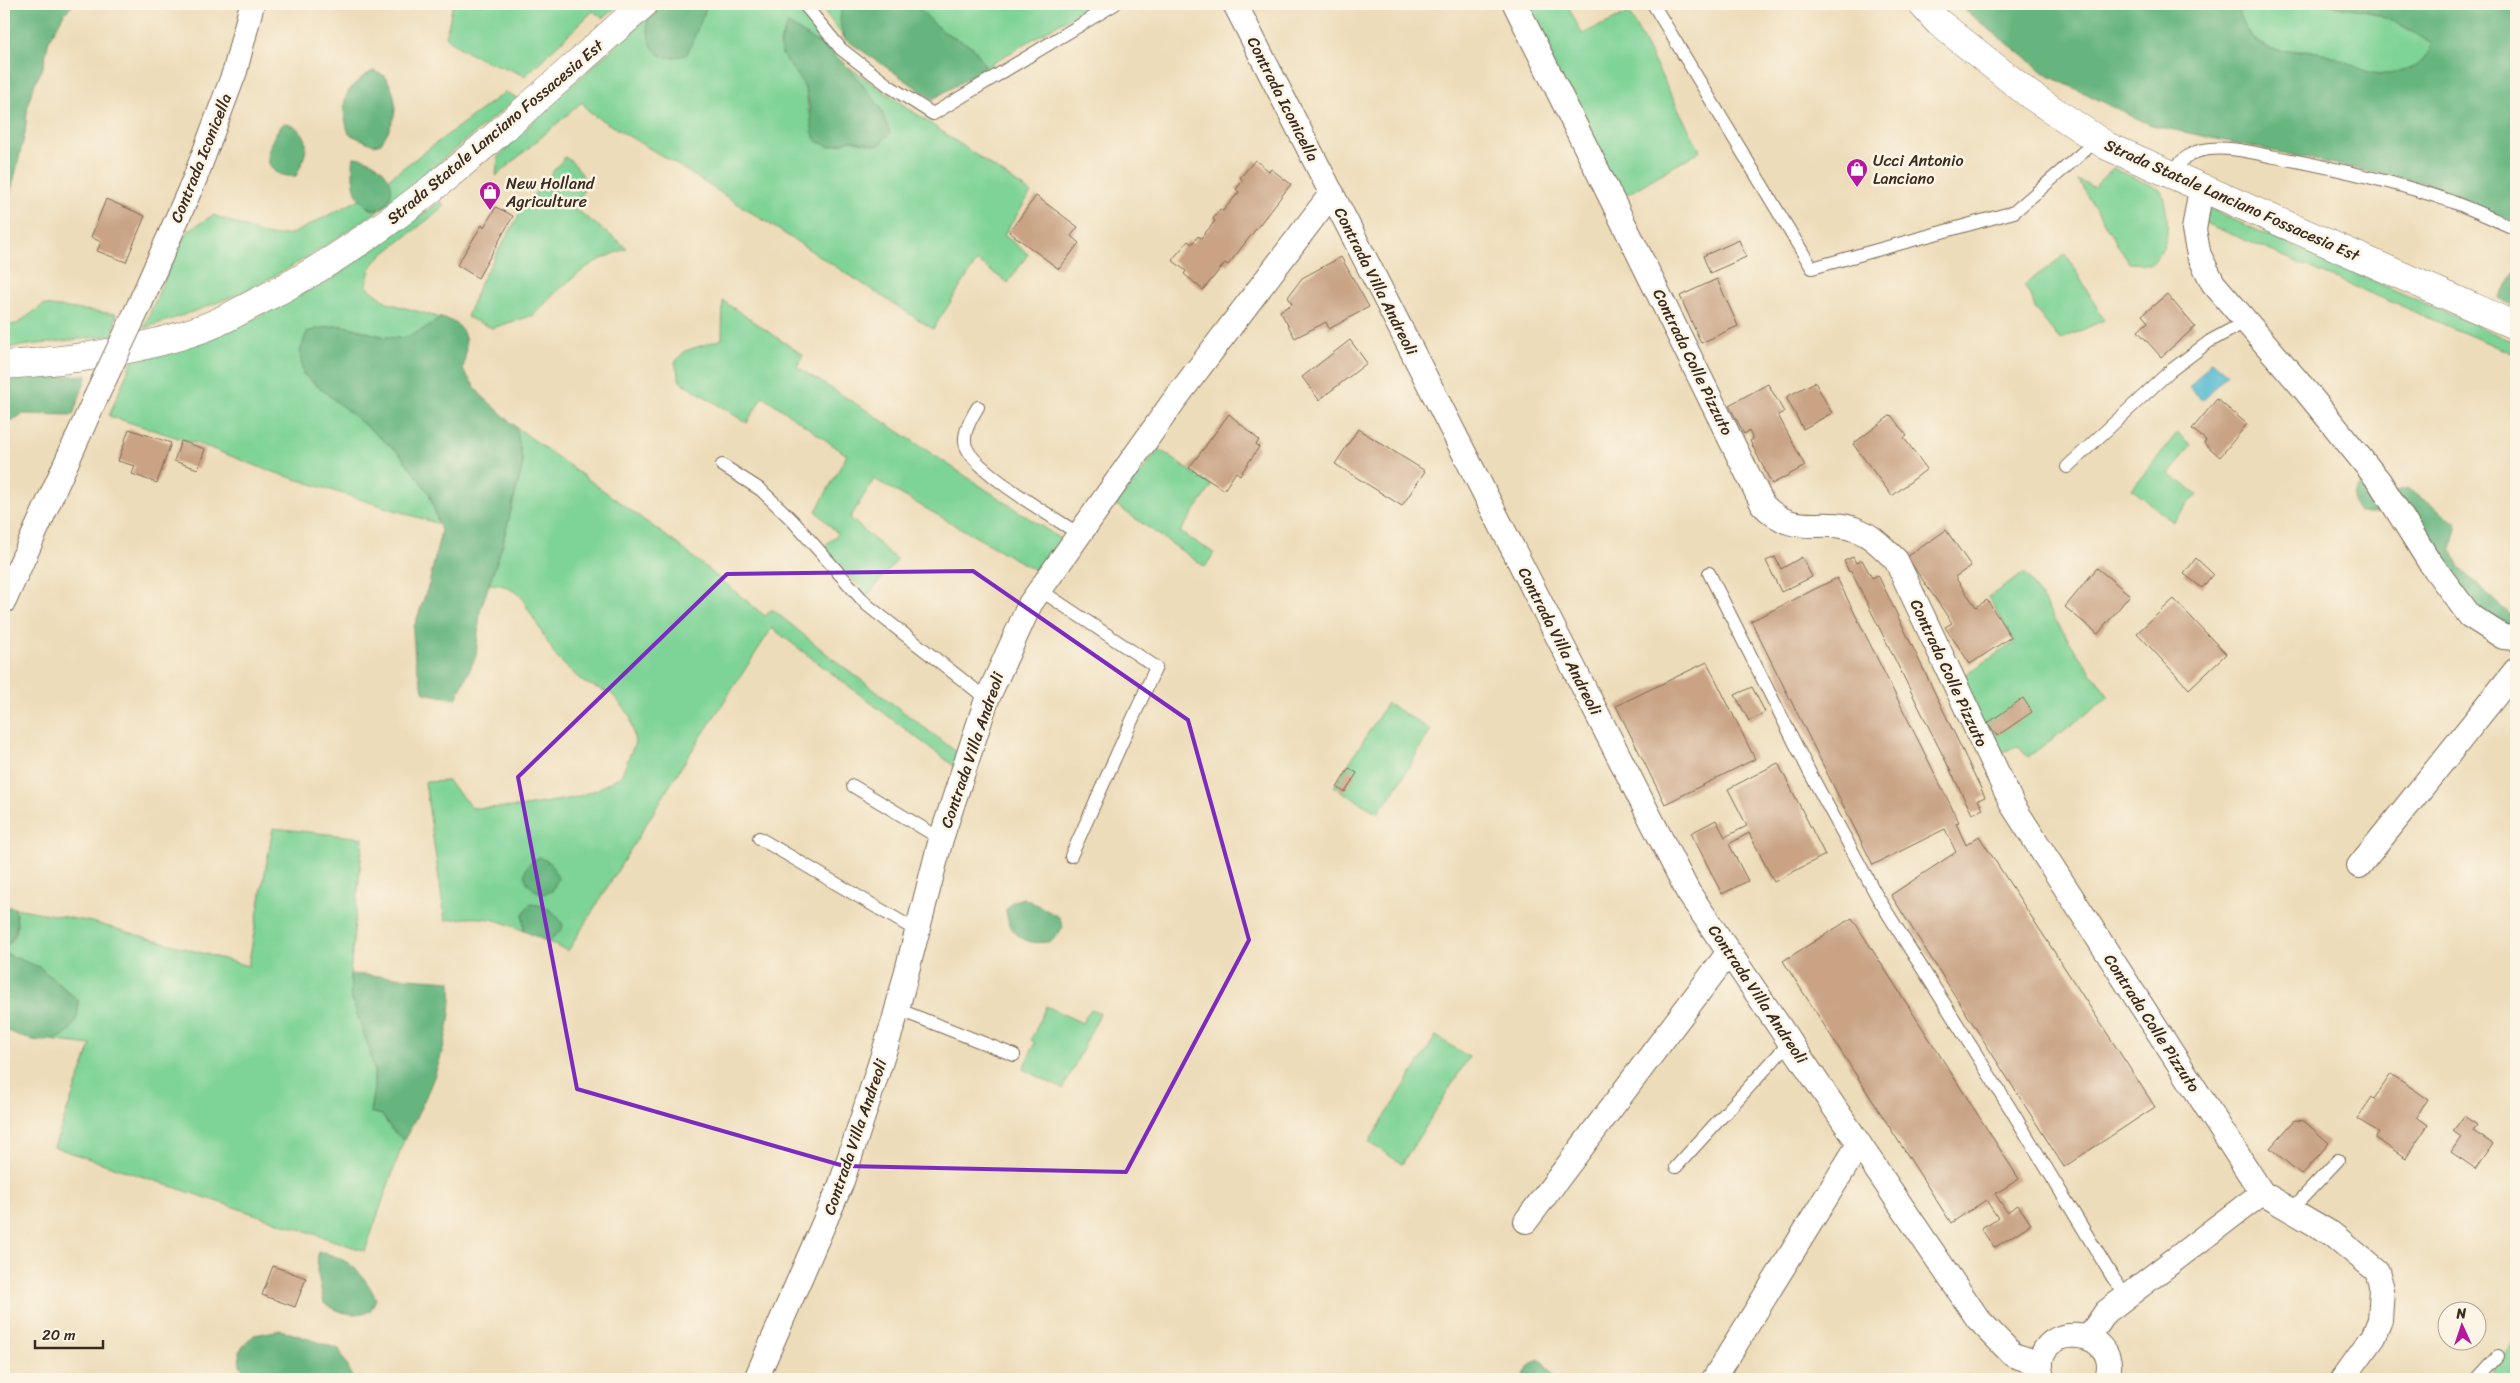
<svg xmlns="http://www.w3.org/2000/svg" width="2520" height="1383" font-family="Sriracha,sans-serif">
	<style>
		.green { fill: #7ed396; stroke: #5c7e5a }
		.forest { fill: #66b57f; stroke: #50704e }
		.water { fill: #54bad2; stroke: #487278 }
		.building { fill: #c9a384 }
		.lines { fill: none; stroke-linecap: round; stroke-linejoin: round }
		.service-casing { stroke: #796854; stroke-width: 14 }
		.minor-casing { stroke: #796854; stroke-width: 26 }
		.secondary-casing { stroke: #796854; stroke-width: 29 }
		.service { stroke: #fff; stroke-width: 12 }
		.minor { stroke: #fff; stroke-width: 24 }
		.secondary { stroke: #fff; stroke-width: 28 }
		.minor-bridge-casing { stroke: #796854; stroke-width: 26; stroke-linecap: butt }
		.minor-bridge { stroke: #fff; stroke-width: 24 }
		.marked { fill: none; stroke: #7b2cbf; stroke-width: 4; stroke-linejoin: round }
		.labels { text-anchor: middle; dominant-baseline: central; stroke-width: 5; stroke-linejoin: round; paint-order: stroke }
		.street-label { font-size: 16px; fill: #3b2a1e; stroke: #fcf5e5 }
		.poi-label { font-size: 16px; fill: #3b2a1e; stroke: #fcf5e5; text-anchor: start }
	</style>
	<rect width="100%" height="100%" fill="#fcf5e5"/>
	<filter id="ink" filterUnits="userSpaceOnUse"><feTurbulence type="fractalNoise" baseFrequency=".02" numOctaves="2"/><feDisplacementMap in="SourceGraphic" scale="10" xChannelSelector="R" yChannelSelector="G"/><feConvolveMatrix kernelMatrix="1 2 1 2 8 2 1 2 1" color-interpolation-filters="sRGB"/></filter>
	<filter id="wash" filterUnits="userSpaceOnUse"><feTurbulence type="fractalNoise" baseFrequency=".0096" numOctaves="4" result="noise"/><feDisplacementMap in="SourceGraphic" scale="20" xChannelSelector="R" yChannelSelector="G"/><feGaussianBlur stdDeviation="1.12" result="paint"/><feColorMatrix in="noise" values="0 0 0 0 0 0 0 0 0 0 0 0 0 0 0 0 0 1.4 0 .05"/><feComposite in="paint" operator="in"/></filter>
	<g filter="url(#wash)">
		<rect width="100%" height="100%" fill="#eddcb9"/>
		<g class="green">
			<path d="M453 4H620L603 18 593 11 525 76C498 63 467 59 446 36Z"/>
			<path d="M708 4H791L810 21 828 49 788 24C769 56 788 56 801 80 806 90 808 99 808 111L839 145 850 140 862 142 880 107 847 66 1031 193 1004 235 1028 254 1008 283 977 261 933 329 679 166 590 113 582 102 496 176 498 157 549 105 647 18H701Z"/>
			<path d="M819 4H844C838 17 840 26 845 39Z"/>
			<polygon points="911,4 1092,4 986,67 973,47 942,31"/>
			<polygon points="1521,4 1567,4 1582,34 1629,13 1700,151 1617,200"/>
			<path d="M2249 4C2288 4 2332 0 2369 12 2392 19 2412 31 2432 43 2424 77 2383 79 2355 68 2343 64 2333 56 2320 53 2303 49 2282 54 2266 47 2251 40 2244 27 2238 13Z"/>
			<polygon points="505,92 517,98 383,208 390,192 388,179"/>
			<path d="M565 157C587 171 590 189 573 207L627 248 597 261 584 269 556 292 534 315 492 328 467 317 481 281 523 208Z"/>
			<path d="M2113 168 2161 190C2169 215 2173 245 2151 264L2129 263 2078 180 2093 187Z"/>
			<path d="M360 199 370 209 379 210C339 237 298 265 255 286 220 303 182 316 144 328L177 248 188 231 213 215 269 236 292 234Z"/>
			<path d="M441 201 444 207 377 259 370 269 366 286 388 303 441 318C429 326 413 337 399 338 381 338 366 331 349 327 336 324 320 328 307 332L303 374 400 454 429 493 439 524 270 471 207 447 109 416 132 361 181 349 268 312 337 275Z"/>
			<polygon points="2201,203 2222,215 2516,343 2516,355 2205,223"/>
			<polygon points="2066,254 2104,320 2060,340 2035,309 2032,298 2024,285"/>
			<polygon points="723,301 803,355 797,367 869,412 1062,540 1045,576 874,479 850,518 897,560 868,595 821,549 838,534 816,511 847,455 763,396 747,423 680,381 675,362 685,351 722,339"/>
			<polygon points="43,305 116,314 114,335 4,348 4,325 17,324"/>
			<path d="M516 427 677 544 765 616 772 609 832 658 962 756 958 769 772 628 680 769 568 951 548 942 553 937 523 914 524 931C491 916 481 916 445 920L425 782 448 781 472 808 519 807 573 798 596 790 621 776 635 743 630 715 612 694 583 682 557 658 520 595 505 586 489 584 502 546 523 463Z"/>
			<polygon points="2177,433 2191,445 2169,474 2197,494 2173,522 2132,489"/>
			<polygon points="1159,449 1212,486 1180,532 1214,553 1205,567 1116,505"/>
			<polygon points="2025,573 2077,653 2109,697 2028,757 2019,746 1995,755 1959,679 2015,642 1988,597"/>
			<polygon points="1387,703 1431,730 1398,785 1378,813 1334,787"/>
			<path d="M273 828 363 838 350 974 351 997 369 1048 374 1070V1088L370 1112 382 1115 392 1130 404 1140 365 1251 54 1147 91 1045 49 1040H53L78 1000 39 967 4 953C5 945 12 943 15 936 19 928 16 916 15 908L92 922 248 966Z"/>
			<polygon points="1046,1006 1082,1023 1091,1009 1100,1013 1063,1089 1023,1069 1035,1043 1031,1040"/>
			<polygon points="1436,1036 1469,1057 1402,1164 1369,1142"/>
			<polygon points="2516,1342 2516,1379 2485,1379"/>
		</g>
		<g class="forest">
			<polygon points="4,4 74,4 64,14 49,40 43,67 35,83 28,103 25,133 4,220"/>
			<path d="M664 4H708L687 54C656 66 647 46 647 18Z"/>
			<path d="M844 4 915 5 942 31 973 47 986 67 933 99 845 39C840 26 838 17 844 4Z"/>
			<path d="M1966 4H2249L2238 13C2244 27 2251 41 2266 47 2281 53 2301 50 2316 52 2353 57 2367 87 2411 68 2423 63 2429 56 2432 43L2404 26 2368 11 2323 4H2516V224L2433 185 2151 125 2049 76 1966 11Z"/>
			<path d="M788 24 828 49 847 66 880 107 890 133 878 146 850 140 829 147 815 140C809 122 811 108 807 93 796 61 768 62 788 24Z"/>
			<path d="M373 71 385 76C401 102 397 118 381 143L374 145 349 134C339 102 343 88 373 71Z"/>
			<path d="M284 123C316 132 307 153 296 176 257 179 265 142 284 123Z"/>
			<path d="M354 157C384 159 406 192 379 210 353 207 351 179 354 157Z"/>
			<polygon points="2516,272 2516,307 2498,298"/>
			<path d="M441 318C471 323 467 347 463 370L480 394 516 427 523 463 502 546 480 611 476 656 456 699 424 693 415 660 413 630 429 584 441 531 429 493 400 454 303 374 300 352 307 332C320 328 336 324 349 327 366 331 381 338 399 338 413 337 429 326 441 318Z"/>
			<polygon points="87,375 73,415 23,414 4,425 4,379"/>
			<path d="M2363 481 2368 484 2381 500 2380 509 2377 513H2359C2349 500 2353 492 2363 481Z"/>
			<path d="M2408 488 2457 524 2451 549 2461 569 2516 620V623C2512 624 2505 626 2501 625 2474 621 2408 517 2391 492Z"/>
			<path d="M540 857 550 863 558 878 552 891 544 894C522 888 517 866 540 857Z"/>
			<path d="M1024 898 1059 917 1063 927 1052 941C1027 947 1009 936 1006 910L1013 901Z"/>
			<path d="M530 904C546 905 555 911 563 925L562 929 548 942 524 931 523 914Z"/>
			<path d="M4 906 15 908C18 928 17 934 4 949Z"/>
			<path d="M4 953 39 967 78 1000C81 1032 57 1048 26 1038 19 1036 11 1032 4 1029Z"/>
			<path d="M350 974 451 981C454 1037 431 1091 404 1140L392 1130 382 1115 370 1112 374 1088V1070L369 1048 351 997Z"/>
			<path d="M318 1252C347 1256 364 1273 376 1299L370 1311C352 1317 340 1313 324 1303L317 1270Z"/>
			<polygon points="281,1330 339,1349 353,1377 352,1379 248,1379 240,1365 239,1351 254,1335"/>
			<polygon points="1538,1359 1545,1363 1554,1379 1522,1379 1528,1367"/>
		</g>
		<polygon class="water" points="2212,361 2227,374 2203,400 2189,388"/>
		<g id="blocks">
			<g class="building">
				<polygon points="1255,160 1269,171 1271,169 1291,184 1228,265 1225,263 1203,290 1184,274 1186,271 1172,260 1188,241 1192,244 1198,236 1201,238 1215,221 1213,219 1220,209 1223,211 1239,192 1236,189 1243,180 1240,178"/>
				<polygon points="1036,196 1078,227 1071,236 1079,243 1059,269 1009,232"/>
				<polygon points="106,199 145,216 126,262 97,251 101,242 91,237"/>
				<polygon points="496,207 513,216 478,278 457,265 482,225 484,227"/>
				<polygon points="1739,240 1746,257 1710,273 1703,256"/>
				<polygon points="1341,257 1369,307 1329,329 1326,322 1295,338 1280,311 1292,304 1288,297 1302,278"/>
				<polygon points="1717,279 1738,326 1701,343 1680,296"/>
				<polygon points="2167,294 2195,327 2161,357 2138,331 2148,322 2142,315"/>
				<polygon points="1350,340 1367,363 1319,400 1302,377"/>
				<polygon points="1815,382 1832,413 1803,429 1786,397"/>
				<polygon points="1768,384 1784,412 1778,415 1805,466 1772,484 1750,441 1753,439 1749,431 1744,434 1729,405"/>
				<polygon points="2217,399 2247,424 2220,457 2204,443 2206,440 2192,429"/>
				<polygon points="1229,414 1259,440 1256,445 1259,447 1240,475 1236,472 1224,490 1189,468"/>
				<polygon points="1891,415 1907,436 1904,438 1927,469 1892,496 1853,444"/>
				<polygon points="129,429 171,443 157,483 132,474 135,466 118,461"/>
				<polygon points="1358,429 1425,471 1402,506 1335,464"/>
				<polygon points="181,441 205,449 198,469 174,461"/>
				<polygon points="1946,530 1971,566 1955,577 1976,607 1987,600 2011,637 1970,664 1945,627 1952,623 1907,557"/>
				<polygon points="1775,557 1781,569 1802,557 1812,577 1781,592 1766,561"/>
				<polygon points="1853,557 1856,563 1862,560 1872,578 1878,575 1985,797 1978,800 1983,809 1972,814 1851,571 1849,572 1844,561"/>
				<polygon points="2196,558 2213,574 2202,588 2184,574"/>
				<polygon points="2097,568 2130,595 2098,634 2065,607"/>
				<polygon points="1837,578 1959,822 1956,823 1966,845 1979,836 2155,1107 2064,1167 1891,895 1956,852 1945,829 1873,865 1751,621"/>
				<polygon points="2174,599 2226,654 2189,689 2137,633"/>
				<polygon points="1707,662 1755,759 1665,804 1616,706"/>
				<polygon points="1752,687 1765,712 1749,721 1735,695"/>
				<polygon points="2023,698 2032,712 1997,736 1988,723"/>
				<polygon points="1778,763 1825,855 1774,882 1749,833 1729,844 1748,881 1722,894 1691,833 1716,820 1725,837 1747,826 1728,789"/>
				<polygon points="1349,768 1357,773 1345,792 1337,788"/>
				<polygon points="1852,918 2019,1179 1995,1194 2007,1212 2018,1205 2031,1224 1994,1248 1981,1228 1998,1218 1986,1200 1951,1223 1783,961"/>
				<polygon points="2391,1074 2428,1099 2417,1117 2428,1125 2406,1158 2375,1138 2379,1132 2357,1119 2372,1097 2374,1099"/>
				<polygon points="2464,1116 2477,1125 2473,1131 2493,1144 2476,1169 2451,1152 2461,1137 2453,1131"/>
				<polygon points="2295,1120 2304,1121 2329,1143 2302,1175 2270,1148"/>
				<polygon points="273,1266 306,1278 295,1307 262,1295"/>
			</g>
		</g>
	</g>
	<g filter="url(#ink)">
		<use href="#blocks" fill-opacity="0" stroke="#796854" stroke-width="1"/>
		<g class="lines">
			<g class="service-casing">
				<g id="service">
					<polyline points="804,4 841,49 889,86 933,114 1115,4"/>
					<polyline points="1653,4 1812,268 2014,212 2097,140"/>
					<path d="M2170 174C2177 165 2185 156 2196 152 2221 144 2250 152 2275 157 2335 168 2396 182 2453 202 2474 210 2495 220 2516 229"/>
					<path d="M978 407C972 417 964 430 965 442 966 467 1056 519 1079 534"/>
					<polyline points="722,465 761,490 792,520 867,605 987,699"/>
					<polyline points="2067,467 2170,371 2210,341 2245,322"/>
					<polyline points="1709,573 1811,775 1878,898 2010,1108 2113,1278 2127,1296"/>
					<polyline points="1040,590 1156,667 1071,856"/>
					<polyline points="853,786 941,839"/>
					<polyline points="759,838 917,931"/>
					<polyline points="897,1009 1014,1055"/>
					<polyline points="1676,1167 1790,1042"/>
					<polyline points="2291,1210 2338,1160"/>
					<polyline points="2477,1379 2498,1356"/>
				</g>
			</g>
			<g class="minor-casing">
				<g id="minor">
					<polyline points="1235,4 1688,892 1978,1319 2013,1355 2041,1364"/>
					<path d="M1515 4 1763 505C1796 539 1821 516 1857 530 1873 536 1883 548 1896 560L2013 806 2262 1193 2106 1312 2088 1338"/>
					<polyline points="2201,188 2194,230 2199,255 2213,283 2306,391 2379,481 2429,561 2470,616 2503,637 2516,638"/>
					<polyline points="138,308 195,178 235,71 252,4"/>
					<polyline points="4,601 95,399"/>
					<polyline points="2359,866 2516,670"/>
					<polyline points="2262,1193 2332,1234 2377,1271 2382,1289 2380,1320 2373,1337 2343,1379"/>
					<polyline points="1526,1221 1729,952"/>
					<path d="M2042 1378C2027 1319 2124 1324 2107 1379"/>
					<polyline points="756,1379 841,1184 894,1021 941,839 987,699 1030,604 1173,402 1332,193"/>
					<polyline points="1714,1379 1859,1144"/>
				</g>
			</g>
			<g class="secondary-casing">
				<g id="secondary">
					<polyline points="1922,4 1938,22 2030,95 2107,146 2516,326"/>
					<path d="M4 365C71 361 140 351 204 328 223 321 241 310 259 301 405 229 522 110 644 4"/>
				</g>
			</g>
			<use href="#service" class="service"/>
			<use href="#minor" class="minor"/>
			<use href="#secondary" class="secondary"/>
			<g class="minor-bridge-casing">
				<polyline id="minor-bridge" points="95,399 138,308"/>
			</g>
			<use href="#minor-bridge" class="minor-bridge"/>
		</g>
	</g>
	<path class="marked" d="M973 571 1188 720 1249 940 1126 1172 844 1166 577 1089 518 777 727 574Z"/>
	<defs>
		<g id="shop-pin" transform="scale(1.125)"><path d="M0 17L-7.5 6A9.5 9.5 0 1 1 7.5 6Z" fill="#b5179e" stroke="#fcf5e5"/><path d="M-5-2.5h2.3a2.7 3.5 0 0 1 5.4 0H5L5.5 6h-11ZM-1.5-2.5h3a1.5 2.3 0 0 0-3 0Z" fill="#fff"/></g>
	</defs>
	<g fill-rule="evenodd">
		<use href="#shop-pin" x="1857" y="169"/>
		<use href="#shop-pin" x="490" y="192"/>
	</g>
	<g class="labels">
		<g class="street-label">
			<text transform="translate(1283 99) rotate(63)">Contrada Iconicella</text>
			<text transform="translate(495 132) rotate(-40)">Strada Statale Lanciano Fossacesia Est</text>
			<text transform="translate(201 158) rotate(-68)">Contrada Iconicella</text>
			<text transform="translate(2232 200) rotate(24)">Strada Statale Lanciano Fossacesia Est</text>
			<text transform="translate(1376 281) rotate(63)">Contrada Villa Andreoli</text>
			<text transform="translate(1693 362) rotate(64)">Contrada Colle Pizzuto</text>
			<text transform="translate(1560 641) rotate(63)">Contrada Villa Andreoli</text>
			<text transform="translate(1949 673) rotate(65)">Contrada Colle Pizzuto</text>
			<text transform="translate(972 750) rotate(-71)">Contrada Villa Andreoli</text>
			<text transform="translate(1758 994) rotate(56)">Contrada Villa Andreoli</text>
			<text transform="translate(2152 1023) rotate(57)">Contrada Colle Pizzuto</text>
			<text transform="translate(855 1137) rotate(-71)">Contrada Villa Andreoli</text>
		</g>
		<g class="poi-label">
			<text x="1873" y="160">Ucci Antonio<tspan x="1873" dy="18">Lanciano</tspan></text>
			<text x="506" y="183">New Holland<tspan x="506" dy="18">Agriculture</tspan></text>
		</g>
	</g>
	<rect width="2520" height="1383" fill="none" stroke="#fcf5e5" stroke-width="20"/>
	<g transform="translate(2462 1326) rotate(357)"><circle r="24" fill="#fcf5e5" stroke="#afa495"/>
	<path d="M0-4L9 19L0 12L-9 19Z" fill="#b5179e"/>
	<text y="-8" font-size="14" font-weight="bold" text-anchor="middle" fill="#3b2a1e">N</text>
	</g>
	<path d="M35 1340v8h68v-8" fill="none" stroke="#3b2a1e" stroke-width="2.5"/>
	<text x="42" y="1340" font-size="15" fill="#3b2a1e" stroke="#fcf5e5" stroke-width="4" paint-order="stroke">20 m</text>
</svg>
